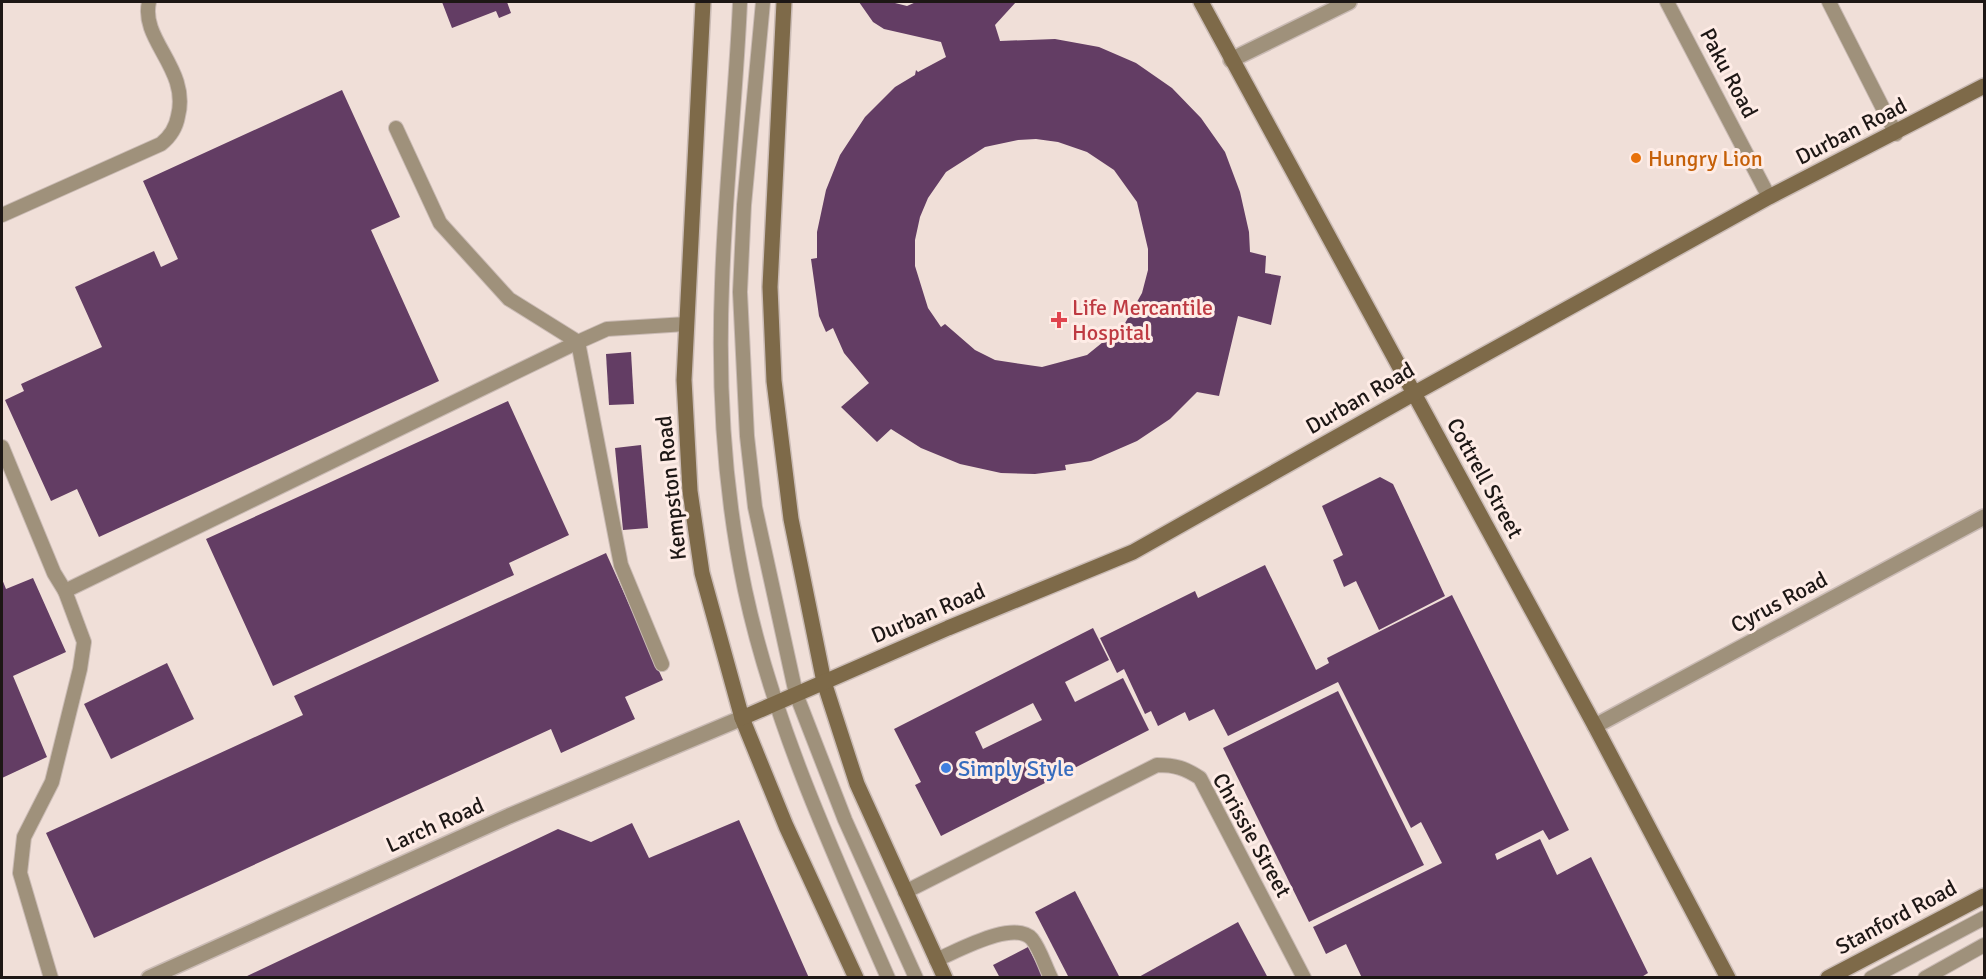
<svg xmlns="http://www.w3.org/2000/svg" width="1986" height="979" font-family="Signika,sans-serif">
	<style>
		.building { fill: #633d64; fill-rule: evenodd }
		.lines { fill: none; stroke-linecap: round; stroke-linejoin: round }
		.lane-casing { stroke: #cabbb5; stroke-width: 16 }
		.street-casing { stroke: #cabbb5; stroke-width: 18 }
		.secondary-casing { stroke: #cabbb5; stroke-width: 18 }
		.lane { stroke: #9f917b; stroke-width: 14 }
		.street { stroke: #9f917b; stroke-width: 15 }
		.secondary { stroke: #7e6a49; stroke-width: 15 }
		.food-dot { fill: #e8710a; stroke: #feece6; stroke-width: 2 }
		.health-dot { fill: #e0444e; stroke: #feece6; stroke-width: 2 }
		.shop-dot { fill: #3f7fe0; stroke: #feece6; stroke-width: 2 }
		.labels { text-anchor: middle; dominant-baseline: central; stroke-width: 6; stroke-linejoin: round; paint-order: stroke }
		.street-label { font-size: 22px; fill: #1d1715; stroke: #feece6 }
		.food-label { font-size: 22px; fill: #c56008; stroke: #feece6; text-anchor: start }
		.health-label { font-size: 22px; fill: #be3a42; stroke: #feece6; text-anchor: start }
		.shop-label { font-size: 22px; fill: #366cbe; stroke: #feece6; text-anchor: start }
	</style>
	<rect width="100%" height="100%" fill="#f0dfd8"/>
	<g class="building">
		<polygon points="442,2 507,2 511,13 499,18 496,11 452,28"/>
		<path d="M859 2H891L907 6 916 2H1016L995 25 1000 41 1055 39 1099 47 1136 63 1172 88 1201 118 1225 152 1240 192 1249 232 1250 252 1266 256 1265 273 1281 276 1271 325 1238 316 1219 396 1197 392 1170 419 1137 441 1091 461 1065 465 1066 470 1035 474 1001 473 960 464 921 448 891 429 877 442 841 407 869 383 844 353 833 328 826 332 819 316 811 259 817 258V232L826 190 840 155 865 117 895 87 915 75 916 70 918 72 946 57 941 42 884 29 873 22ZM1036 139 1058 142 1087 152 1114 170 1137 202 1148 249V270L1142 293 1124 325 1087 355 1042 367 995 360 975 350 945 324 941 327 928 308 915 266V240L920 217 928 198 946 172 985 147 1018 140Z"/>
		<polygon points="342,90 400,217 371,230 439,381 99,537 77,489 51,501 5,400 24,391 21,384 102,347 75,287 154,251 161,267 178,259 143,181"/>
		<polygon points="631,352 634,404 609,405 606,354"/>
		<polygon points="508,401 569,535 509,563 514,575 273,686 206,539"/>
		<polygon points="641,445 648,528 623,530 615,448"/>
		<polygon points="1380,477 1393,484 1445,596 1379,630 1356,581 1344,587 1333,560 1343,555 1322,506"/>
		<polygon points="606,553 663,680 625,697 635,719 561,753 551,729 94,938 46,833 303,715 294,696"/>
		<polygon points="1265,565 1316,670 1329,663 1327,658 1452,595 1569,830 1549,840 1543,830 1495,854 1497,860 1540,839 1557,875 1591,857 1648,973 1640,978 1362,978 1346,944 1326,954 1313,927 1442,863 1421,822 1411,828 1338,682 1228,736 1214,709 1189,721 1185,712 1158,726 1151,711 1145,714 1124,669 1117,673 1100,638 1195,591 1198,598"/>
		<polygon points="33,578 66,652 13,676 47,757 2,778 2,579 6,589"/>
		<path d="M1093 628 1109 660 1065 682 1075 702 1123 678 1149 730 941 836 915 785 921 782 894 729ZM1033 703 1042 720 983 749 975 732Z"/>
		<polygon points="167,663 194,719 111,759 84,704"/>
		<polygon points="1338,691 1424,865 1309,922 1223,748"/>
		<polygon points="739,820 809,978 243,978 558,829 591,842 632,823 649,858"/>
		<polygon points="1075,891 1120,978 1069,978 1035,912"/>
		<polygon points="1238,922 1268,978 1137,978"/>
		<polygon points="1028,947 1044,978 1000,978 993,965"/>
	</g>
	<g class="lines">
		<g class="lane-casing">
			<g id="lane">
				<path d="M740 2C736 96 725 189 722 284 718 385 724 491 745 590 774 725 833 852 888 978"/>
				<polyline points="763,2 744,205 740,292 747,436 755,507 796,694 845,820 916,978"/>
				<polyline points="1667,2 1769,197"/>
				<polyline points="1829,2 1896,134"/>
				<polyline points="396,128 440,223 509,299 578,342 607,329 686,324"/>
				<path d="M2 215 161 144C171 136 176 128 178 116 190 69 140 40 149 2"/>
				<polyline points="2,447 54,573 65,591 578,342 621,565 662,664"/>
				<path d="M905 892 1157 765C1175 765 1185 768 1200 778L1304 978"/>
				<path d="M936 960C958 951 1014 919 1032 939 1040 949 1045 966 1051 978"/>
				<polyline points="51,978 20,873 24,837 52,782 80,669 84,642 65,591"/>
				<polyline points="1871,978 1984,918"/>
				<polyline points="1925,978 1984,945"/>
			</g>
		</g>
		<g class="street-casing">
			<g id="street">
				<polyline points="1231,60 1349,2"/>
				<polyline points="1595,726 1984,517"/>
				<polyline points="149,978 509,816 742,718"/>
			</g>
		</g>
		<g class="secondary-casing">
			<g id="secondary">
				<polyline points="703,2 684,380 690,491 702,573 742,718 786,826 856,978"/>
				<polyline points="784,2 770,287 774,381 791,519 824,682 857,784 945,978"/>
				<polyline points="1201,2 1595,726 1728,978"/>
				<polyline points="742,718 948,628 1133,552 1413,394 1769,197 1984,86"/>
				<polyline points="1828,978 1984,896"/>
			</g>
		</g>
		<use href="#lane" class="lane"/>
		<use href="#street" class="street"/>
		<use href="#secondary" class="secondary"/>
	</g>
	<circle class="food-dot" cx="1636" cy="158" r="6"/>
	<path class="health-dot" d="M1056 311h6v6h6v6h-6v6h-6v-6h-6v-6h6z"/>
	<circle class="shop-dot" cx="946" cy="768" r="6"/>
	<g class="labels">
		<g class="street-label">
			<text transform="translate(1729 73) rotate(62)">Paku Road</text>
			<text transform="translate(1851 131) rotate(-27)">Durban Road</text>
			<text transform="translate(1360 398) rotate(-30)">Durban Road</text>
			<text transform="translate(1485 478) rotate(61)">Cottrell Street</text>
			<text transform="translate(671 488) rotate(-96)">Kempston Road</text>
			<text transform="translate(1779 602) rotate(-28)">Cyrus Road</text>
			<text transform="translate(928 613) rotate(-23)">Durban Road</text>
			<text transform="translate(435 825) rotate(-24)">Larch Road</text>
			<text transform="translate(1252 835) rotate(61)">Chrissie Street</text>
			<text transform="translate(1896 917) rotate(-28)">Stanford Road</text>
		</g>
		<g class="food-label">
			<text x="1648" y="158">Hungry Lion</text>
		</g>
		<g class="health-label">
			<text x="1072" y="307">Life Mercantile<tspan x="1072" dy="25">Hospital</tspan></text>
		</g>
		<g class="shop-label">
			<text x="958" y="768">Simply Style</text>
		</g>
	</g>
	<rect width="1986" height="979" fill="none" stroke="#1d1715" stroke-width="6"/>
</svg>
